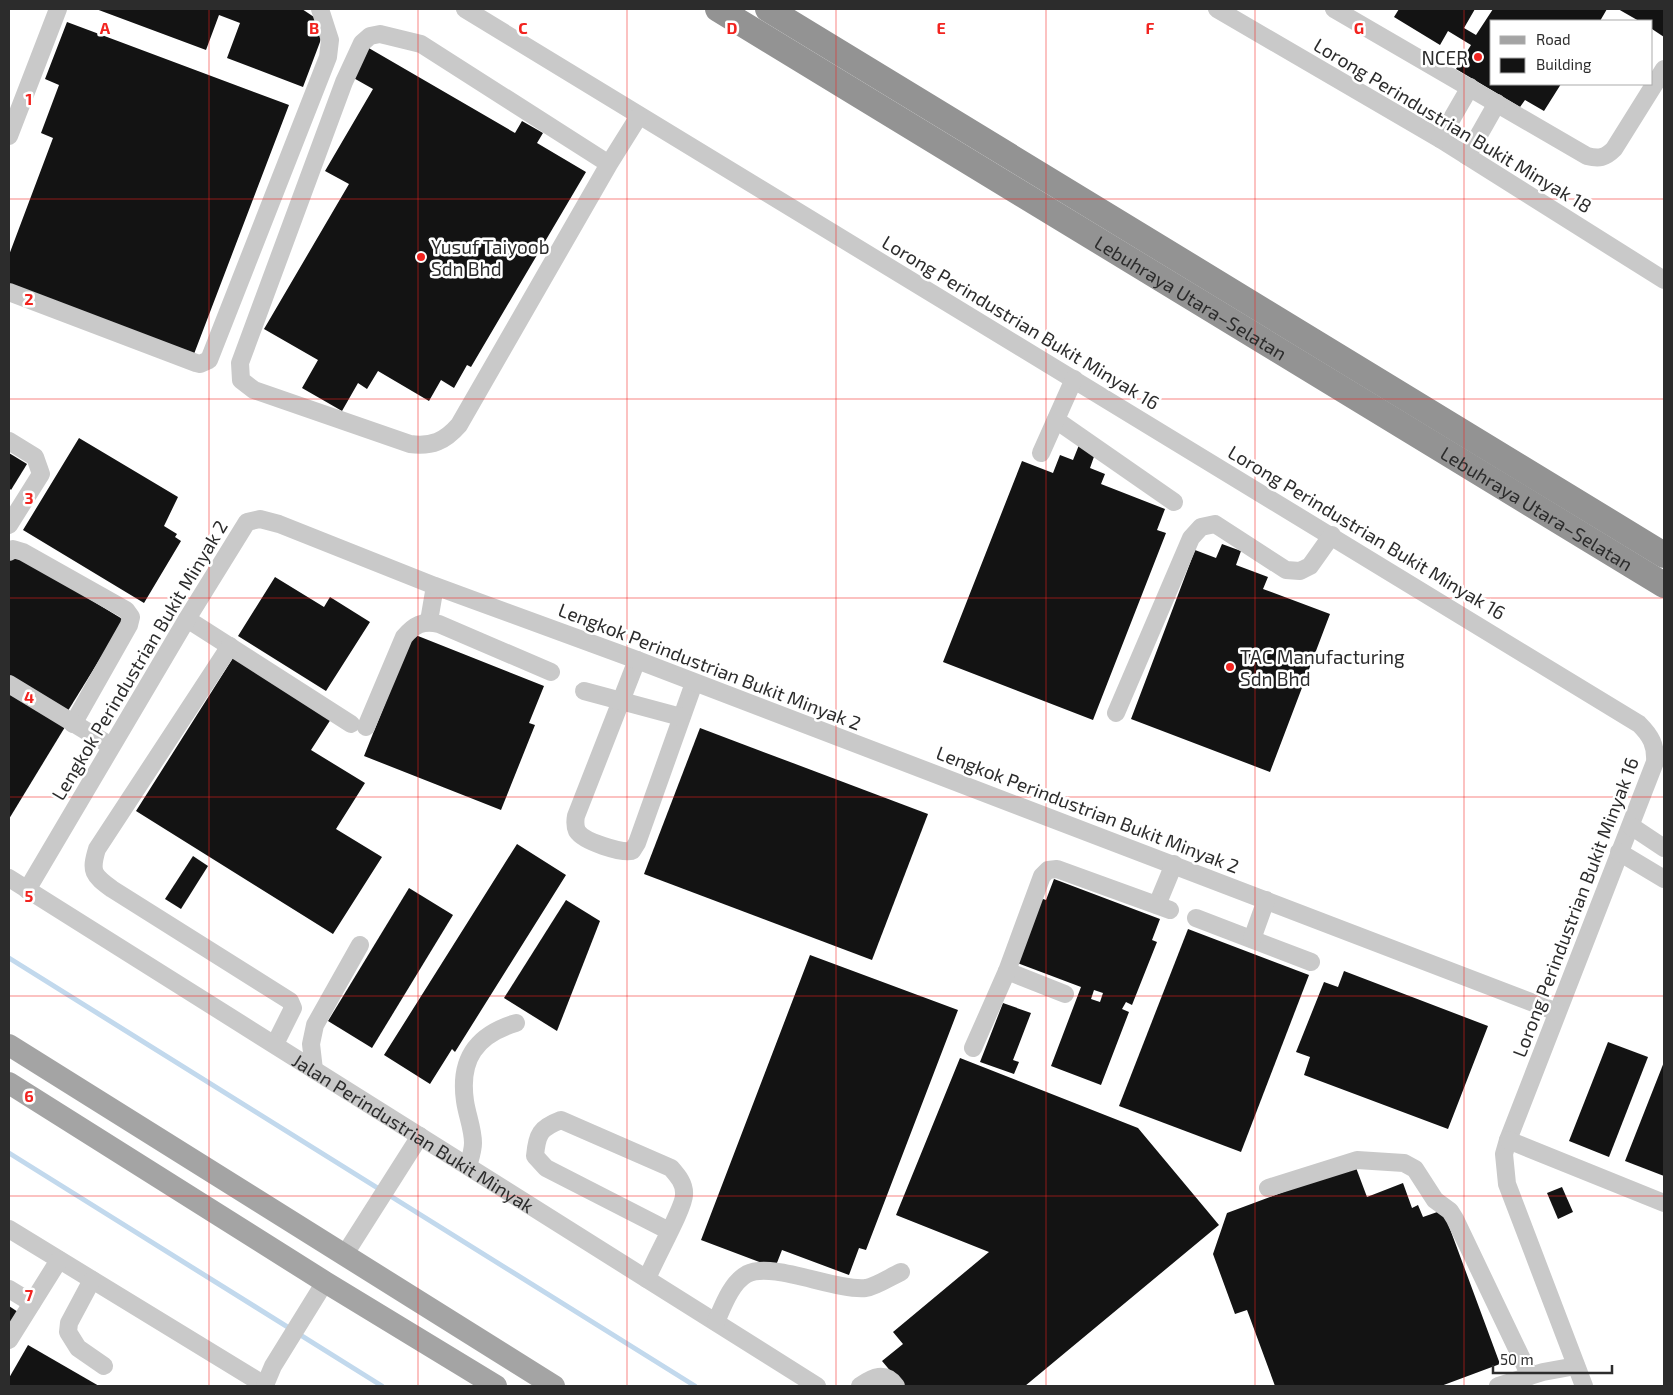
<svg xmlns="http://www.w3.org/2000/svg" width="1673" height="1395" font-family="'Exo 2',sans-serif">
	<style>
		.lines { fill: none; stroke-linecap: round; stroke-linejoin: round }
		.stream { stroke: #c2d9ed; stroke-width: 5 }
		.building { fill: #131313; fill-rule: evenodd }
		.minor { stroke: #c9c9c9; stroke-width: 18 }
		.major { stroke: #a4a4a4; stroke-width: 22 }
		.highway { stroke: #939393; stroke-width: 26 }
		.grid { fill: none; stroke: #f2231f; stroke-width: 1; stroke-opacity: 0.55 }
		.poi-dot { fill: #f2231f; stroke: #fff; stroke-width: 2 }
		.labels { text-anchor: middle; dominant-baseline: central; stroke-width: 5; stroke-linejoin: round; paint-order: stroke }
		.poi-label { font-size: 19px; fill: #2c2c2c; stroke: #fff; text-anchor: start }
		.street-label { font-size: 19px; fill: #2c2c2c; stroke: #fff }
		.grid-label { font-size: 16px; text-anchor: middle; font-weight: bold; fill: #f2231f; stroke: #fff; stroke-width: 5; stroke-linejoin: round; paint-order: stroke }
	</style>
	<rect width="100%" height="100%" fill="#fff"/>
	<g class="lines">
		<g class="stream">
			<polyline points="9,958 695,1386"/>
			<polyline points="9,1153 382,1386"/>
		</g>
	</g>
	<g class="building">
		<polygon points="96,9 302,9 314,17 321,36 320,42 303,87 227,58 240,23 219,15 206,50"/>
		<polygon points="1399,9 1475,9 1464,28 1476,35 1493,9 1607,9 1600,21 1492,21 1492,84 1561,84 1544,111 1525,100 1520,107 1456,69 1471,45 1448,31 1440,45 1394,17"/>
		<polygon points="1618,9 1664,9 1664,37 1652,29 1652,21 1639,21"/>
		<polygon points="67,22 289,105 194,354 9,284 9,255 53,138 41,133 59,85 45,79"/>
		<polygon points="367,47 515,133 522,121 543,133 537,143 586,172 471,367 467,365 454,388 441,380 429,401 378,371 367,389 358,383 342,411 302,388 318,360 264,329 349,184 325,171 373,89 350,76"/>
		<polygon points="79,438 178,497 164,526 177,534 175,537 181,541 144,603 23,530"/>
		<polygon points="1079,445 1096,451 1090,468 1105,474 1101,484 1165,509 1157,530 1166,533 1093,720 943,662 1022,461 1053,473 1060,455 1073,460"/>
		<polygon points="9,453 27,464 11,490 9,488"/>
		<polygon points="1222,544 1241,551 1236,565 1268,577 1263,589 1330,614 1270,772 1131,719 1195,550 1216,558"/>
		<polygon points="12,552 124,620 66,714 9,679 9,558"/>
		<polygon points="275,577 324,607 330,597 370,622 326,691 238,636"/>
		<polygon points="413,634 544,686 529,723 535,725 501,810 364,756"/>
		<polygon points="233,658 331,719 311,750 365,783 336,829 382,857 333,934 136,811"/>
		<polygon points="9,693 65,727 9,819"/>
		<polygon points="700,728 928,814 872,960 644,874"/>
		<polygon points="517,844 566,875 455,1052 452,1049 430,1084 384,1055"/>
		<polygon points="193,856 208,866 181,909 165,899"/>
		<path d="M1054 879 1160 919 1152 940 1157 942 1132 1005 1126 1002 1122 1009 1129 1012 1101 1085 1051 1066 1081 987 1015 962 1040 898 1046 900ZM1094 990 1103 993 1100 1002 1091 999Z"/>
		<polygon points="409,888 453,915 372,1048 328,1021"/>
		<polygon points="566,900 600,921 557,1031 504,998"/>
		<polygon points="1188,929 1309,975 1241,1152 1119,1106"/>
		<polygon points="810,955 958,1010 866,1250 859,1248 849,1275 782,1250 775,1268 701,1240"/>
		<polygon points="1344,971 1488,1026 1448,1129 1304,1075 1310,1057 1296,1052 1324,982 1338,987"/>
		<polygon points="1003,1003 1031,1013 1013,1060 1019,1062 1014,1074 980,1062"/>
		<polygon points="1608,1042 1648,1057 1609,1157 1569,1141"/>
		<polygon points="960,1058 1138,1128 1219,1225 1025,1386 903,1386 882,1361 903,1344 893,1332 989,1252 896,1215"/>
		<polygon points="1664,1062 1664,1176 1625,1161"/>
		<polygon points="1355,1165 1367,1197 1403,1183 1412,1208 1418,1205 1423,1217 1443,1210 1500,1364 1441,1386 1275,1386 1247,1310 1235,1314 1213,1254 1227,1213"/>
		<polygon points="1562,1187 1573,1212 1558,1219 1547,1193"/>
		<polygon points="9,1306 18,1312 9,1327"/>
		<polygon points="28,1345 99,1386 9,1386 9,1378"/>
	</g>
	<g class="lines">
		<g class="minor">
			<path d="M465 9 1639 724C1651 736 1656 745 1655 762L1508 1140 1504 1154 1507 1184 1584 1386"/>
			<polyline points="1217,9 1440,139 1664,280"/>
			<path d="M1334 9 1587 156C1599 159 1605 158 1614 149L1664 69"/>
			<polyline points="9,136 58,9"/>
			<polyline points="1440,139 1470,87"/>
			<polyline points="1467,156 1497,103"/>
			<path d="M609 164 421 44 380 34 370 36 362 43 344 82 240 363 241 380 254 390 410 444C432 447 445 441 459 425L609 164 639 116"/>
			<polyline points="9,292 196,363 200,364 209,360 328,57 330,40 320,9"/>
			<polyline points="1056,420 1174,502"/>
			<polyline points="9,441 35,457 41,474 9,525"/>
			<polyline points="1041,453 1074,379"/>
			<polyline points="9,552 13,549 23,552 126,610 131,617 129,625 73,724"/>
			<polyline points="187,619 351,724"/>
			<polyline points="429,621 435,586"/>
			<path d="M230 646 97 849C90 872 93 875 112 889L290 1001 293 1008 275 1044"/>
			<path d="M637 660 576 816C575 821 575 826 577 831 584 842 621 853 632 851L637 843 694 683"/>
			<polyline points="9,684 111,746"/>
			<polyline points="584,691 681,717"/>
			<polyline points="1116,713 1191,538 1201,527 1215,524 1286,570 1300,571 1310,566 1332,535"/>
			<path d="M366 727 404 637C414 625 423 620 439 624L551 672"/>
			<polyline points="1631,826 1664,848"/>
			<polyline points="1619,852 1664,879"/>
			<path id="s1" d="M9 878 817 1386"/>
			<polyline points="27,890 187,619 247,522 260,519 279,524 435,586 637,660 1557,1012"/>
			<polyline points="1157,905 1174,864"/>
			<polyline points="1196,918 1311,962"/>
			<polyline points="1252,939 1266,900"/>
			<polyline points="1007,971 1065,994"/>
			<polyline points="973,1048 1007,971 1042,876 1048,870 1057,869 1170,910"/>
			<polyline points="314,1070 311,1044 315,1025 360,945"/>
			<polyline points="1508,1140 1664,1203"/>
			<path d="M468 1166C470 1159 473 1151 473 1143 473 1129 467 1115 465 1101 459 1059 476 1035 516 1023"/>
			<polyline points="1268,1188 1357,1160 1404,1163 1415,1169 1435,1200 1450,1211 1455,1219 1530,1376"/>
			<polyline points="9,1229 266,1386"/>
			<polyline points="345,1254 420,1136"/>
			<path d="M647 1279C653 1262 684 1208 684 1195 685 1184 678 1176 671 1168L561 1120C540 1128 537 1134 535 1156L546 1168 669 1231"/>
			<polyline points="92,1280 69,1323 68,1332 78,1348 104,1366"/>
			<polyline points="9,1289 32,1303"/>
			<path d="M716 1322C723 1306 731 1283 747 1274 772 1261 835 1291 866 1288 877 1286 890 1277 901 1272"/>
			<polyline points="9,1340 59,1260"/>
			<polyline points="265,1385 273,1366 325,1282"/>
			<path d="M860 1386C873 1377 885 1371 896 1386"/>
			<polyline points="1498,1386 1543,1372 1576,1366"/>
		</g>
		<g class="major">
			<polyline points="9,1045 554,1386"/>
			<polyline points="9,1083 325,1282 496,1386"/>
		</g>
		<g class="highway">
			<path id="s2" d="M718 9 1664 585"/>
			<polyline points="768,9 1664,555"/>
		</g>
	</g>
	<path class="grid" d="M209 9V1386M418 9V1386M627 9V1386M836 9V1386M1046 9V1386M1255 9V1386M1464 9V1386M9 199H1664M9 399H1664M9 598H1664M9 797H1664M9 996H1664M9 1196H1664"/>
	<g class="poi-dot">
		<circle cx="1478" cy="57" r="5"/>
		<circle cx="421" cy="257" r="5"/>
		<circle cx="1230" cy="667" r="5"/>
	</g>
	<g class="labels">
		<g class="poi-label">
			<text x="1468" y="57" text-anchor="end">NCER</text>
			<text x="431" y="246">Yusuf Taiyoob<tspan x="431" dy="22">Sdn Bhd</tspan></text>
			<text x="1240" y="656">TAC Manufacturing<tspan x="1240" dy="22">Sdn Bhd</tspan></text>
		</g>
		<g class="street-label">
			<text transform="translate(1453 125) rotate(31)">Lorong Perindustrian Bukit Minyak 18</text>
			<text stroke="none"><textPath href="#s2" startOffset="554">Lebuhraya Utara–Selatan</textPath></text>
			<text transform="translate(1021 322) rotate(31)">Lorong Perindustrian Bukit Minyak 16</text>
			<text stroke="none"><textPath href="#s2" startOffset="959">Lebuhraya Utara–Selatan</textPath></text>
			<text transform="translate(1367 532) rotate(31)">Lorong Perindustrian Bukit Minyak 16</text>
			<text transform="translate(139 660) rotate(-59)">Lengkok Perindustrian Bukit Minyak 2</text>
			<text transform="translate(710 666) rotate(21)">Lengkok Perindustrian Bukit Minyak 2</text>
			<text transform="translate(1088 809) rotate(21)">Lengkok Perindustrian Bukit Minyak 2</text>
			<text transform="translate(1575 907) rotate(-69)">Lorong Perindustrian Bukit Minyak 16</text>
			<text stroke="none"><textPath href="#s1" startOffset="478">Jalan Perindustrian Bukit Minyak</textPath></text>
		</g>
	</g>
	<g class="grid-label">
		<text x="105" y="34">A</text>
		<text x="314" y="34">B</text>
		<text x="523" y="34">C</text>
		<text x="732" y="34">D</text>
		<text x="941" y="34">E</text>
		<text x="1150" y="34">F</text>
		<text x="1359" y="34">G</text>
		<text x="29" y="105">1</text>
		<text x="29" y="305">2</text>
		<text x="29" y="504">3</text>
		<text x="29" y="703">4</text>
		<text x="29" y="902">5</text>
		<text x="29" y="1102">6</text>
		<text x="29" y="1301">7</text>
	</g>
	<rect width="1673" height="1395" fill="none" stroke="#2c2c2c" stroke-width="20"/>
	<rect x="1490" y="20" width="162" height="65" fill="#ffffff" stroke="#ababab"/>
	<rect x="1500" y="36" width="25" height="8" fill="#a4a4a4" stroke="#ababab"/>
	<text x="1536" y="45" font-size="15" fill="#2c2c2c">Road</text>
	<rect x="1500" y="58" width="25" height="15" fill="#131313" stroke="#ababab"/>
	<text x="1536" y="70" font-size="15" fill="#2c2c2c">Building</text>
	<path d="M1493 1365v8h119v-8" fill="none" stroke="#2c2c2c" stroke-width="2.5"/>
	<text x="1500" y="1365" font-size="15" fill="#2c2c2c" stroke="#ffffff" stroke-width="4" paint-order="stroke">50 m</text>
</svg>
